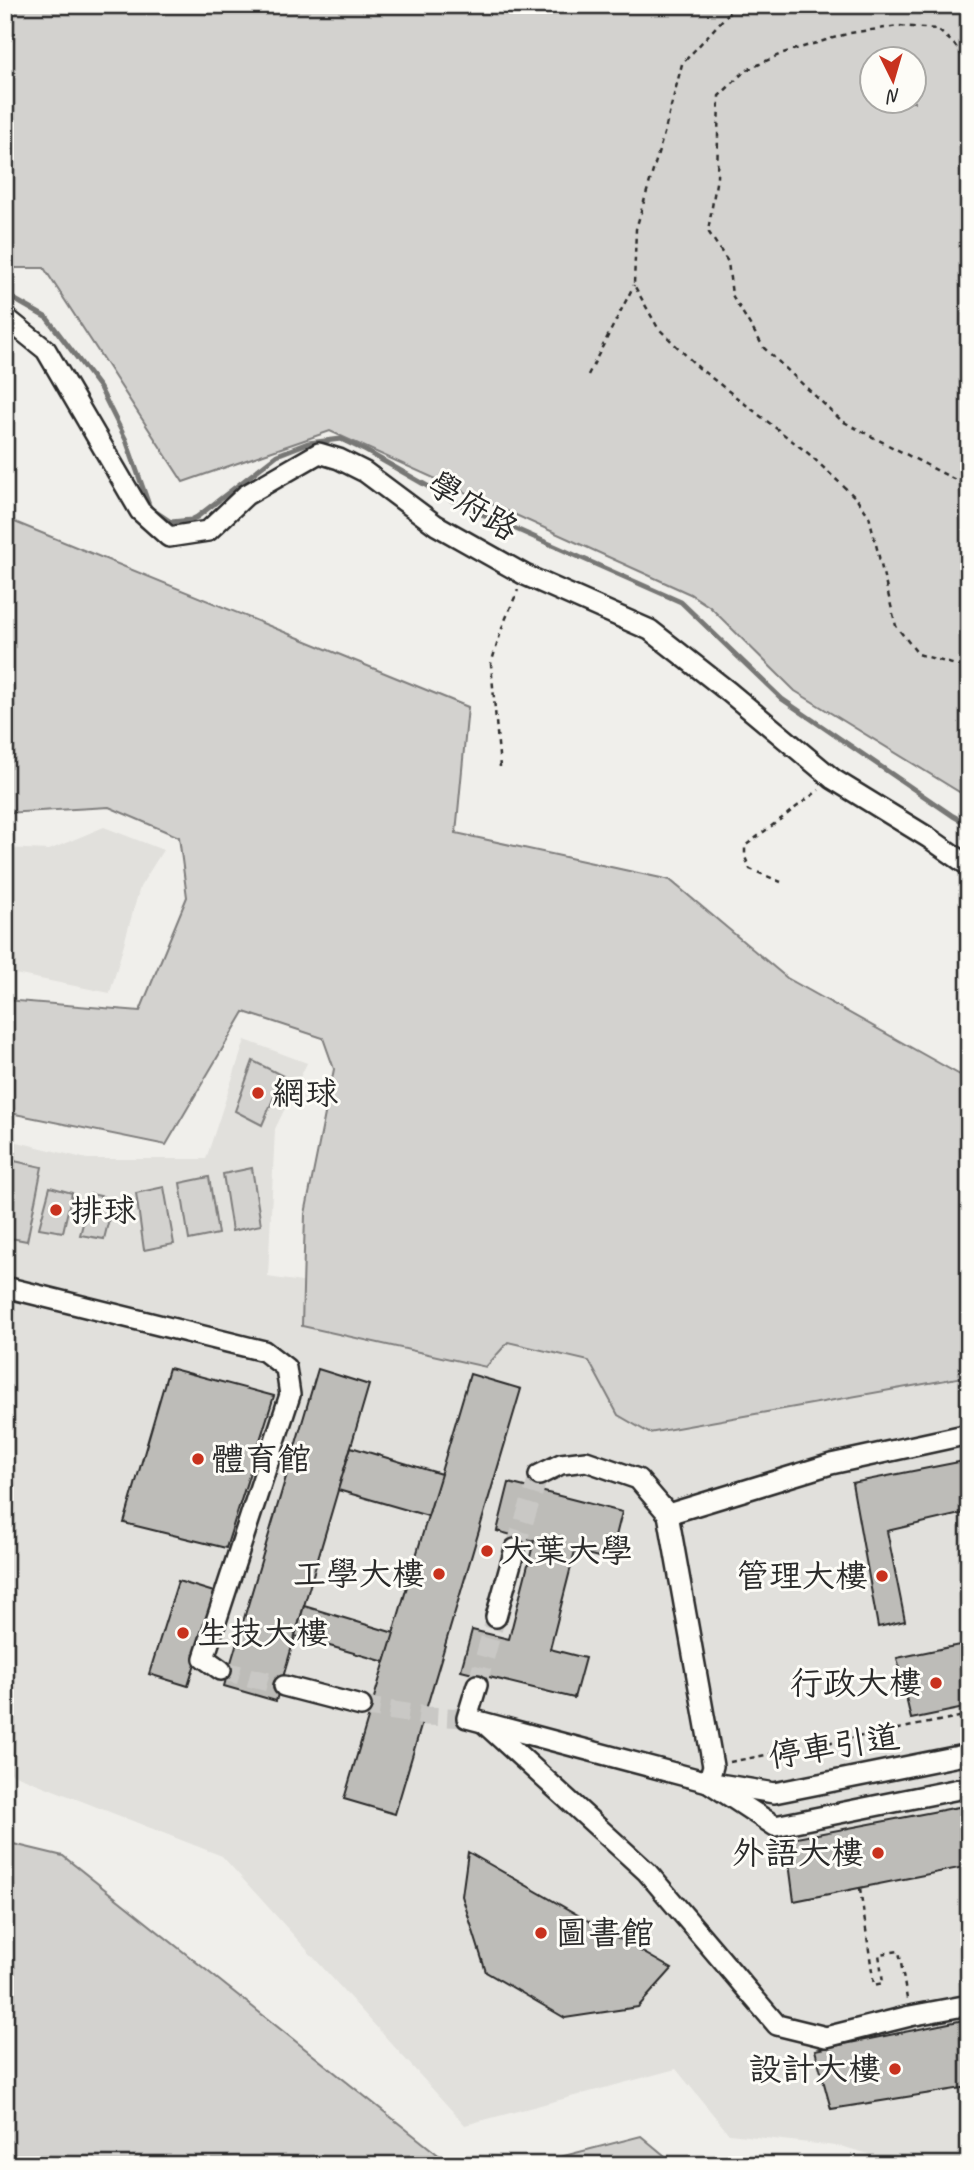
<svg xmlns="http://www.w3.org/2000/svg" width="974" height="2170" font-family="Caveat,'LXGW WenKai TC',sans-serif">
	<style>
		.built { fill: #e1e0dc }
		.green { fill: #d3d2cf; stroke: #7f7e7d; stroke-width: 2; fill-rule: evenodd }
		.lines { fill: none; stroke-linecap: round; stroke-linejoin: round }
		.stream { stroke: #777775; stroke-width: 5 }
		.building { fill: #bdbcb8; stroke: #2b2b2b; stroke-width: 2 }
		.minor-tunnel { stroke: #c9c8c5; stroke-width: 19; stroke-dasharray: 19 10; stroke-linecap: butt }
		.minor-casing { stroke: #2b2b2b; stroke-width: 24 }
		.path { stroke: #2b2b2b; stroke-width: 2.5; stroke-dasharray: 5 5; stroke-linecap: butt }
		.minor { stroke: #fdfcf7; stroke-width: 19 }
		.poi-dot { fill: #c8321e; stroke: #fdfcf7; stroke-width: 2.5 }
		.labels { text-anchor: middle; dominant-baseline: central; stroke-width: 6; stroke-linejoin: round; paint-order: stroke }
		.street-label { font-size: 33px; fill: #2b2b2b; stroke: #fdfcf7 }
		.poi-label { font-size: 33px; fill: #2b2b2b; stroke: #fdfcf7; text-anchor: start }
	</style>
	<rect width="100%" height="100%" fill="#f0efeb"/>
	<filter id="ink" filterUnits="userSpaceOnUse"><feTurbulence type="fractalNoise" baseFrequency=".0143" numOctaves="2"/><feDisplacementMap in="SourceGraphic" scale="14" xChannelSelector="R" yChannelSelector="G"/><feConvolveMatrix kernelMatrix="1 2 1 2 8 2 1 2 1" color-interpolation-filters="sRGB"/></filter>
	<g filter="url(#ink)">
		<g class="built">
			<polygon points="104,827 163,850 140,887 110,993 5,972 5,848 49,850"/>
			<polygon points="245,1040 307,1063 275,1129 268,1277 623,1330 969,1290 969,2165 908,2165 844,2147 729,2134 676,2069 465,2125 222,1856 5,1771 5,1139 87,1159 206,1159"/>
		</g>
		<g class="green">
			<path d="M5 5H969V798L795 691 710 607 690 594 330 431 183 482 44 268H5ZM872 60H914V102H872Z"/>
			<polygon points="5,518 468,707 456,833 670,880 787,978 969,1080 969,1376 649,1433 618,1415 589,1361 508,1342 486,1367 302,1326 305,1214 334,1069 323,1038 244,1012 166,1145 5,1112 5,1000 140,1011 187,897 179,837 109,807 5,813"/>
			<polygon points="253,1061 283,1076 262,1125 235,1111"/>
			<polygon points="5,1159 42,1167 27,1241 5,1237"/>
			<polygon points="252,1168 261,1225 232,1231 223,1174"/>
			<polygon points="209,1177 218,1234 189,1240 180,1183"/>
			<polygon points="50,1187 72,1193 63,1232 39,1228"/>
			<polygon points="164,1187 174,1244 144,1250 136,1193"/>
			<polygon points="91,1194 114,1199 104,1239 80,1235"/>
			<polygon points="5,1842 63,1856 451,2165 5,2165"/>
			<polygon points="641,2136 676,2165 529,2165"/>
		</g>
		<g class="lines">
			<polyline class="stream" points="5,294 47,318 100,388 126,440 150,508 171,522 191,520 197,517 277,455 308,443 341,439 366,451 457,503 681,602 782,699 953,816 969,825"/>
		</g>
		<g class="building">
			<polygon points="169,1368 274,1396 226,1548 124,1523"/>
			<polygon points="318,1369 369,1385 276,1701 224,1686"/>
			<polygon points="470,1374 521,1389 395,1814 344,1799"/>
			<polygon points="351,1447 441,1474 428,1516 338,1490"/>
			<polygon points="969,1460 969,1512 887,1531 905,1621 878,1627 852,1483"/>
			<polygon points="509,1483 622,1512 610,1560 575,1551 550,1649 585,1658 574,1698 461,1670 472,1630 509,1639 534,1541 497,1531"/>
			<polygon points="178,1581 217,1593 188,1686 149,1674"/>
			<polygon points="304,1606 394,1633 385,1662 295,1636"/>
			<polygon points="969,1643 969,1707 911,1719 897,1658"/>
			<polygon points="969,1805 969,1866 794,1901 786,1840"/>
			<polygon points="468,1852 672,1969 638,2007 565,2018 486,1972 462,1896"/>
			<polygon points="969,2019 969,2087 831,2109 815,2050"/>
		</g>
		<g class="lines">
			<g class="minor-tunnel">
				<polyline points="515,1549 539,1475"/>
				<polyline points="221,1670 284,1686"/>
				<polyline points="477,1685 496,1617"/>
				<polyline points="361,1706 427,1716 467,1718"/>
			</g>
			<g class="minor-casing">
				<g id="minor">
					<polyline points="5,317 46,350 140,511 169,537 208,531 246,495 319,453 339,459 365,472 436,525 525,575 650,630 729,692 833,779 929,838 969,866"/>
					<polyline points="5,1287 264,1351 286,1368 290,1395 204,1658 221,1670"/>
					<polyline points="539,1475 561,1464 586,1461 638,1479 668,1514"/>
					<polyline points="496,1617 515,1549"/>
					<polyline points="477,1685 467,1718 708,1782 713,1766 668,1514 831,1464 969,1434"/>
					<polyline points="284,1686 361,1706"/>
					<polyline points="485,1724 647,1872 777,2025 826,2037 910,2016 969,2005"/>
					<polyline points="708,1782 775,1826 969,1787"/>
					<polyline points="719,1784 774,1793 969,1754"/>
				</g>
			</g>
			<g class="path">
				<polyline points="736,5 682,64 665,130 636,229 634,285 658,328 699,368 809,454 857,499 869,516 896,626 918,654 969,669"/>
				<polyline points="966,5 967,5"/>
				<polyline points="969,64 953,43 937,29 899,26 850,33 783,53 745,71 719,96 717,177 708,231 728,262 732,295 764,348 842,421 969,487"/>
				<polyline points="588,375 634,285"/>
				<polyline points="500,767 491,664 503,625 518,590"/>
				<polyline points="781,882 750,869 745,857 745,846 819,790"/>
				<polyline points="730,1762 969,1715"/>
				<polyline points="860,1888 874,1985 883,1983 879,1954 899,1951 907,1999"/>
			</g>
			<use href="#minor" class="minor"/>
		</g>
	</g>
	<g class="poi-dot">
		<circle cx="258" cy="1093" r="7"/>
		<circle cx="56" cy="1210" r="7"/>
		<circle cx="198" cy="1459" r="7"/>
		<circle cx="487" cy="1551" r="7"/>
		<circle cx="439" cy="1574" r="7"/>
		<circle cx="882" cy="1576" r="7"/>
		<circle cx="183" cy="1633" r="7"/>
		<circle cx="936" cy="1683" r="7"/>
		<circle cx="878" cy="1853" r="7"/>
		<circle cx="541" cy="1933" r="7"/>
		<circle cx="895" cy="2069" r="7"/>
	</g>
	<g class="labels">
		<g class="street-label">
			<text transform="translate(473 506) rotate(32)">學府路</text>
			<text transform="translate(834 1746) rotate(-9)">停車引道</text>
		</g>
		<g class="poi-label">
			<text x="272" y="1093">網球</text>
			<text x="70" y="1210">排球</text>
			<text x="212" y="1459">體育館</text>
			<text x="501" y="1551">大葉大學</text>
			<text x="425" y="1574" text-anchor="end">工學大樓</text>
			<text x="868" y="1576" text-anchor="end">管理大樓</text>
			<text x="197" y="1633">生技大樓</text>
			<text x="922" y="1683" text-anchor="end">行政大樓</text>
			<text x="864" y="1853" text-anchor="end">外語大樓</text>
			<text x="555" y="1933">圖書館</text>
			<text x="881" y="2069" text-anchor="end">設計大樓</text>
		</g>
	</g>
	<rect width="974" height="2170" fill="none" stroke="#fdfcf7" stroke-width="28"/>
	<rect x="14" y="14" width="946" height="2142" fill="none" stroke="#2b2b2b" stroke-width="2.5" filter="url(#ink)"/>
	<g transform="translate(893 80) rotate(175)"><circle r="33" fill="#fdfcf7" stroke="#a9a8a5" stroke-width="2"/>
	<path d="M0-5L12 26L0 18L-12 26Z" fill="#c8321e"/>
	<text y="-10" font-size="19" font-weight="bold" text-anchor="middle" fill="#2b2b2b">N</text>
	</g>
</svg>
